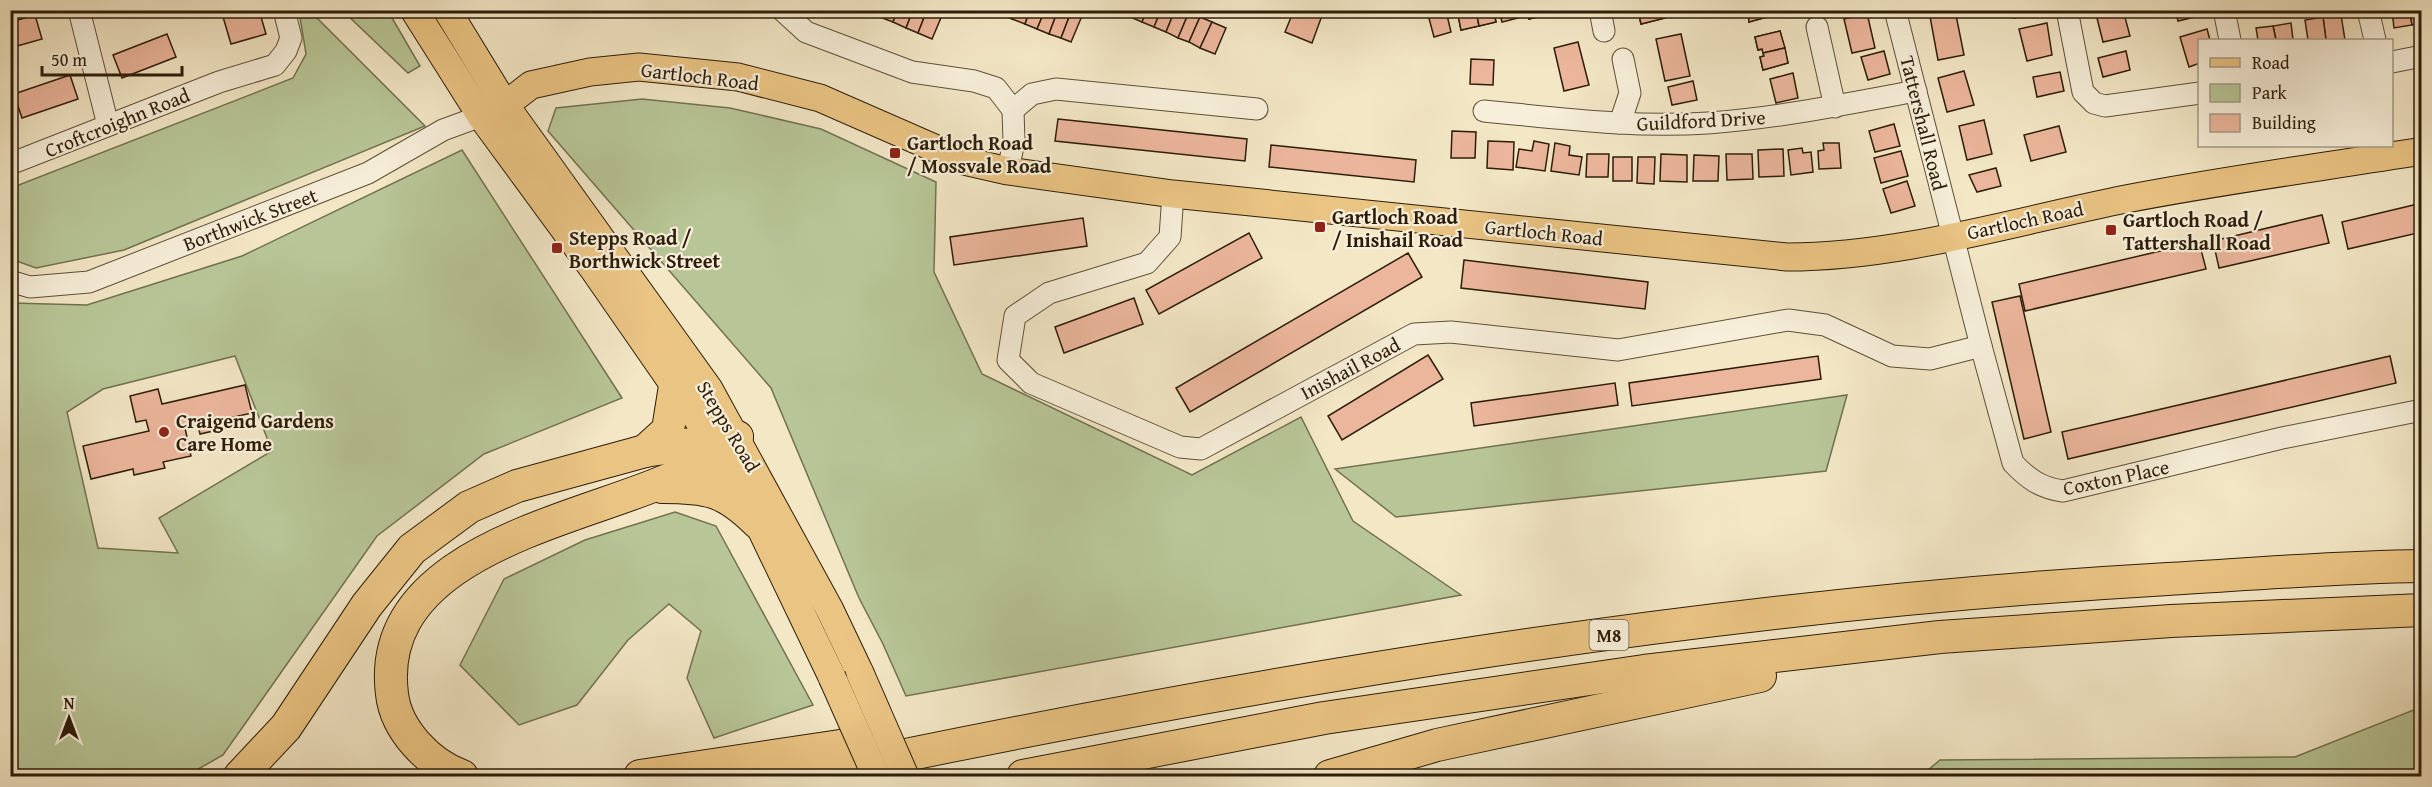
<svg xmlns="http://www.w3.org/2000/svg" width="2432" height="787" font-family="'Gentium Book Plus',serif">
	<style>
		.green { fill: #b8c697; stroke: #727250; stroke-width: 1.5; fill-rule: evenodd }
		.building { fill: #ecb69c; stroke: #2d1d09; stroke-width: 1.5 }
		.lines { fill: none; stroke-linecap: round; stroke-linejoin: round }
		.minor-casing { stroke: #5e5038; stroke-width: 23 }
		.major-casing { stroke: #2d1d09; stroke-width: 29 }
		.highway-casing { stroke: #2d1d09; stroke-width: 34 }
		.minor { stroke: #f7efda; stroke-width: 21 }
		.major { stroke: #eac483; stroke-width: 27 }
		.highway { stroke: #eac483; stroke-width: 32 }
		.major-bridge-casing { stroke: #2d1d09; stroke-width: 29; stroke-linecap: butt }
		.major-bridge { stroke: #eac483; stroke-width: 27 }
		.poi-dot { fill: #8f2418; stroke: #f7efda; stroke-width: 2 }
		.labels { text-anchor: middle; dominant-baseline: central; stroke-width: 4.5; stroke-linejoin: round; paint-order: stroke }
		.shield { fill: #f7efda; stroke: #6a5c48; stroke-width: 1.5 }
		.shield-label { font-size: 18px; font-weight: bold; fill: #2d1d09 }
		.street-label { font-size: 20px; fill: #2d1d09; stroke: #f7efda }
		.poi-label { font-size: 20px; font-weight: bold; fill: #2d1d09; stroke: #f7efda; text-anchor: start }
	</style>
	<rect width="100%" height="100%" fill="#f3e7c6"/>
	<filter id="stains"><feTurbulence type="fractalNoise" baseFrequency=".00333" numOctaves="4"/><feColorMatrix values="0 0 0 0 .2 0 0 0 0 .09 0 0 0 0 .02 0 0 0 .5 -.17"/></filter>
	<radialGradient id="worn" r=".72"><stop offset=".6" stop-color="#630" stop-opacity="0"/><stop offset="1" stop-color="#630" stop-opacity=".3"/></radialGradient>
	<g class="green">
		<polygon points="299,11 310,11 425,126 124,250 36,268 11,259 11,188 293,78 306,54"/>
		<polygon points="343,11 388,11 420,66 408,73"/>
		<polygon points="642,99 730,108 821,129 936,182 934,272 982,374 1192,475 1301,417 1353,521 1461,595 906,696 883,644 859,598 771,388 548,131 556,108"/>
		<path d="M462 150 622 398 484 454 377 536 223 755 186 776H11V303L87 305 242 256ZM235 356 272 451 159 518 178 553 98 548 67 412 103 389Z"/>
		<polygon points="1847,395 1826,471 1396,517 1335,469"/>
		<polygon points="675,512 716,526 813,705 714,738 687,678 701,631 669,604 628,640 577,705 519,725 460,665 504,579 585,540"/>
		<polygon points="2421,707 2421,776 1921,776 1940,760 2295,757"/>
	</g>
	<g class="building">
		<polygon points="221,10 259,10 266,34 231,44"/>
		<polygon points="883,10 898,10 893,22 880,17"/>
		<polygon points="898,10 913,10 906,28 893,22"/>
		<polygon points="913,10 927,10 918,33 906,28"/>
		<polygon points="927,10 943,13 932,39 918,33"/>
		<polygon points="999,10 1015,10 1012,19 998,13"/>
		<polygon points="1015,10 1030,10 1025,24 1012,19"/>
		<polygon points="1030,10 1045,10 1037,29 1025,24"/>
		<polygon points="1045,10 1058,10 1049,34 1037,29"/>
		<polygon points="1058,10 1071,12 1061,38 1049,34"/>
		<polygon points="1130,10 1147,10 1142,22 1128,16"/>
		<polygon points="1147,10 1161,10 1154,27 1142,22"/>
		<polygon points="1161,10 1175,10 1166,32 1154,27"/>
		<polygon points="1175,10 1189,12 1178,38 1166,32"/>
		<polygon points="1294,10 1324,10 1312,43 1285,32"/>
		<polygon points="1441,10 1446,11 1451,32 1434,37 1427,11"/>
		<polygon points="1457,10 1493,10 1496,22 1461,30"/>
		<polygon points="1457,10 1476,10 1479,26 1461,30"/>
		<polygon points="1476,10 1493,10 1496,22 1479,26"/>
		<polygon points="1499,10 1521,10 1522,17 1502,22"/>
		<polygon points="1526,10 1557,10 1557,12 1529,19"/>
		<polygon points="1526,10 1541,10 1543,15 1529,19"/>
		<polygon points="1638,10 1663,10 1665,18 1641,24"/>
		<polygon points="1638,10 1663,10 1665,18 1641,24"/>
		<polygon points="1748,10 1773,10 1774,15 1749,22"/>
		<polygon points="1748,10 1773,10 1774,15 1749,22"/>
		<polygon points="1925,10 1955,10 1964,55 1938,60 1929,11"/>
		<polygon points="2012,10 2039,10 2040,12 2014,18"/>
		<polygon points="2095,10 2123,10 2130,36 2103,42"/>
		<polygon points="2175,10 2203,10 2204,15 2178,21"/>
		<polygon points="2392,10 2410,10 2412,25 2394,28"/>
		<polygon points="2410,10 2422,10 2422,24 2412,25"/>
		<polygon points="1071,12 1082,16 1071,42 1061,38"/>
		<polygon points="1189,12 1200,17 1189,42 1178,38"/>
		<polygon points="1867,13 1875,48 1852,53 1844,19"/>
		<polygon points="35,15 42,39 17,46 11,22"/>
		<polygon points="2341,15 2345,40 2326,40 2323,17"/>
		<polygon points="1200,17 1212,22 1200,48 1189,42"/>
		<polygon points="2323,17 2326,40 2308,40 2305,20"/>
		<polygon points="1212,22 1226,28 1215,54 1200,48"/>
		<polygon points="2047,23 2052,55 2027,61 2019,29"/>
		<polygon points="2291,23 2293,40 2276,40 2273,26"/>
		<polygon points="2273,26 2276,40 2258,40 2256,28"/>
		<polygon points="2207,29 2210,40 2200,40 2200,63 2189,67 2180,37"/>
		<polygon points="1780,31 1788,63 1763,70 1760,57 1764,56 1762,49 1758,50 1755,37"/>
		<polygon points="1780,31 1785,48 1763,53 1762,49 1758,50 1755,37"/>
		<polygon points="167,34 176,57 122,78 113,55"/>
		<polygon points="1681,34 1690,76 1665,81 1656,39"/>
		<polygon points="1578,42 1589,85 1564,91 1554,48"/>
		<polygon points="1785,48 1788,63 1763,70 1760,57 1764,56 1763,53"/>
		<polygon points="1884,51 1890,74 1868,80 1861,57"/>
		<polygon points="2126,51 2130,70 2103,77 2098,58"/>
		<polygon points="1471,59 1494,60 1493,85 1470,84"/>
		<polygon points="1964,71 1974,105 1947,112 1938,78"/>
		<polygon points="2060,72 2064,91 2037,97 2033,77"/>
		<polygon points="1793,73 1798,98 1776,103 1770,79"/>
		<polygon points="70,75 78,99 22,118 14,94"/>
		<polygon points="1693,81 1697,100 1672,105 1668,87"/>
		<polygon points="1058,119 1247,139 1245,161 1055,141"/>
		<polygon points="1984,120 1992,154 1967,160 1959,126"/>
		<polygon points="1894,124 1900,146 1875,152 1869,131"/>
		<polygon points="2059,126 2066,152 2031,161 2024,135"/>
		<polygon points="1452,131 1476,132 1475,158 1451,158"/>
		<polygon points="1488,141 1514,142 1513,170 1487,168"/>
		<polygon points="1534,141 1549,144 1545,171 1516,167 1519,149 1532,151"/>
		<polygon points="1555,143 1570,146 1569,155 1582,157 1579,175 1551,171"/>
		<polygon points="1823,143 1839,143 1841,168 1819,169 1818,151 1824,150"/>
		<polygon points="1271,145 1416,160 1414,182 1269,167"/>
		<polygon points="1802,148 1803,153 1811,152 1813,172 1791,175 1788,150"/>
		<polygon points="1783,149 1784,176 1759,177 1758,150"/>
		<polygon points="1901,151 1908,176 1881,183 1874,158"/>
		<polygon points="1587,154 1609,154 1608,177 1586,177"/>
		<polygon points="1661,154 1687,155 1687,182 1660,181"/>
		<polygon points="1726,154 1752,154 1753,179 1727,180"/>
		<polygon points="1694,155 1719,156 1718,181 1693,181"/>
		<rect x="1613" y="157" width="19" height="24"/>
		<polygon points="1638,157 1655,157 1654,184 1637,183"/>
		<polygon points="1996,168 2001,186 1977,192 1969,175"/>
		<polygon points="1907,181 1915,206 1891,213 1883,189"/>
		<polygon points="2422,203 2422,232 2348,249 2342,222"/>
		<polygon points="2322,215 2329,243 2219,268 2213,241"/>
		<polygon points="1083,218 1087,246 954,265 950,237"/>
		<polygon points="1249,233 1262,258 1159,314 1146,290"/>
		<polygon points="2199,242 2206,269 2025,311 2019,284"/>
		<polygon points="1408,253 1422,277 1190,412 1176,388"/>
		<polygon points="1464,260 1648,282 1645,309 1461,288"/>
		<polygon points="2020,296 2051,432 2024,439 1992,302"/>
		<polygon points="1134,298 1143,324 1064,353 1055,327"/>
		<polygon points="1428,355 1443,379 1342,440 1328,416"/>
		<polygon points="1818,356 1821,379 1632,406 1629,383"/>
		<polygon points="2390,356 2396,383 2068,459 2062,432"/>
		<polygon points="1615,383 1618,405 1474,426 1471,403"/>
		<polygon points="245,385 252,413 229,418 231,427 200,434 198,425 185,428 191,456 163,462 165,468 134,475 133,469 91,479 83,446 149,431 146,420 136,422 130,396 158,389 162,404"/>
	</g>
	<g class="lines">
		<g class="minor-casing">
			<g id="minor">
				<polyline points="79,10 108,125"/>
				<polyline points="782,10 806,32 912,72 974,81 996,88 1013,110 1014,141 1008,171"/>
				<polyline points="1600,10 1604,31"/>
				<path d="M1895 10 1981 346 2013 463C2028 479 2041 488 2063 491L2282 438 2422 410"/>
				<polyline points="2067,10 2083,92 2094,103 2105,106 2200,93"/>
				<polyline points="2224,10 2230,40"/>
				<polyline points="2368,10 2375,40"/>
				<polyline points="1817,27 1835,107"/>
				<polyline points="2392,62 2422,56"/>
				<polyline points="1013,110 1032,94 1056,89 1257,109"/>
				<path d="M1484 111C1558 118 1633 128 1708 123 1778 118 1846 104 1916 91"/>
				<polyline points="1620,123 1630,93 1623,59"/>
				<polyline points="10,164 219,82 275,65 286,51 291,38 284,10"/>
				<polyline points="1173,194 1170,237 1147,263 1049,293 1015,316 1008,360 1031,383 1180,447 1201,449 1414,334 1451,332 1618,350 1788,320 1825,325 1892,356 1930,359 1981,346"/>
				<polyline points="10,281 30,287 89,282 368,173 443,130 481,116"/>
			</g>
		</g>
		<g class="major-casing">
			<g id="major">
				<polyline points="414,10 481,116 594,270 712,440 758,523 832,677"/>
				<polyline points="447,10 505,105 709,389 830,610 860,673"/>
				<path d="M481 116 505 105 531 85 590 72 639 67 738 77 820 98 964 161 1008 171 1173 194 1787 257C1900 257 2016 221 2126 199 2224 180 2323 167 2422 151"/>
			</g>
		</g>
		<g class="highway-casing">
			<g id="highway">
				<polyline points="645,451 668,430 675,386"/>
				<path d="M662 487C708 487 725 490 758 523"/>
				<polyline points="240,776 286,727 367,605 412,549 469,507 517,486 645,451 737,437"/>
				<path d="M462 776C429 764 396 730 392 694 374 553 575 521 670 479 684 473 714 465 724 455 729 450 733 443 737 437"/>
				<polyline points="640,776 840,746 885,742"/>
				<path d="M805 776C1254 681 1709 605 2168 579 2252 574 2337 567 2422 566"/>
				<polyline points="1023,776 1324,718 1644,671 1940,637 2171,621 2422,610"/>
				<polyline points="1330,776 1437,745 1760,676"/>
			</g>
		</g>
		<use href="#minor" class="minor"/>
		<use href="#major" class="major"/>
		<use href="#highway" class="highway"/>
		<g class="major-bridge-casing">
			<g id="major-bridge">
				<polyline points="860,673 905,776"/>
				<polyline points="832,677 876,776"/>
			</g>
		</g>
		<use href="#major-bridge" class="major-bridge"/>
	</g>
	<g class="poi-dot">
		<rect x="889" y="147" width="12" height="12" rx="3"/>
		<rect x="1314" y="221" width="12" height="12" rx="3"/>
		<rect x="2105" y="224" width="12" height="12" rx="3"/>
		<rect x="551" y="242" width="12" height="12" rx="3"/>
		<circle cx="164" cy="432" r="6"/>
	</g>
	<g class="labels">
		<rect class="shield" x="1589.5" y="620" width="39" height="30" rx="4.5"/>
		<g class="shield-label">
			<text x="1609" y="635">M8</text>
		</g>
		<g class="street-label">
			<text transform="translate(700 76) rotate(7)">Gartloch Road</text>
			<text transform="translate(1701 120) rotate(-3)">Guildford Drive</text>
			<text transform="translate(117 122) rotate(-22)">Croftcroighn Road</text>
			<text transform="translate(1924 123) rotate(76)">Tattershall Road</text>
			<text transform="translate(250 219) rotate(-21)">Borthwick Street</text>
			<text transform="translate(2025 220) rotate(-12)">Gartloch Road</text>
			<text transform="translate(1544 232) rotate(6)">Gartloch Road</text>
			<text transform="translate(1350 368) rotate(-28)">Inishail Road</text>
			<text transform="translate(729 426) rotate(59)">Stepps Road</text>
			<text transform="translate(2116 477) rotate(-12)">Coxton Place</text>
		</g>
		<g class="poi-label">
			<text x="907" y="142">Gartloch Road<tspan x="907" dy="23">/ Mossvale Road</tspan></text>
			<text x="1332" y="216">Gartloch Road<tspan x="1332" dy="23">/ Inishail Road</tspan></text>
			<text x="2123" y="219">Gartloch Road /<tspan x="2123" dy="23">Tattershall Road</tspan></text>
			<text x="569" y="237">Stepps Road /<tspan x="569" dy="23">Borthwick Street</tspan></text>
			<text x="176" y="420">Craigend Gardens<tspan x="176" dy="23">Care Home</tspan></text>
		</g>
	</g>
	<rect width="2432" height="787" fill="none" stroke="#f3e7c6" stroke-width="36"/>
	<rect x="12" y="12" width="2408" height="763" fill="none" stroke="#2d1d09" stroke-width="3"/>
	<rect x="18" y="18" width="2396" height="751" fill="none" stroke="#2d1d09" stroke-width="1.5"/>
	<rect x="2198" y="39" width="195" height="108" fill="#f7efda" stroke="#a69b86" stroke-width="1.5"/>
	<rect x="2210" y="58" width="30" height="9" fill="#eac483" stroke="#a69b86" stroke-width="1.5"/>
	<text x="2252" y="69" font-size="18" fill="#2d1d09">Road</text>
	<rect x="2210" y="84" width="30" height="18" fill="#b8c697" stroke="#a69b86" stroke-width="1.5"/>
	<text x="2252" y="99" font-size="18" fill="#2d1d09">Park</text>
	<rect x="2210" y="114" width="30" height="18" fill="#ecb69c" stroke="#a69b86" stroke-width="1.5"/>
	<text x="2252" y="129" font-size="18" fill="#2d1d09">Building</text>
	<g transform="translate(69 718)" stroke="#f7efda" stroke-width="4.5" paint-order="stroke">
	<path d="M0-4.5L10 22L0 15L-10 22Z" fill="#2d1d09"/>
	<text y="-9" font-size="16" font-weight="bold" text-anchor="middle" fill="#2d1d09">N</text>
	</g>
	<path d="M42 66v9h140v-9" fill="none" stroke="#2d1d09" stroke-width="3"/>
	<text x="51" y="66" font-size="18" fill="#2d1d09" stroke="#f7efda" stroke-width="4.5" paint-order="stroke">50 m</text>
	<rect width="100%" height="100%" filter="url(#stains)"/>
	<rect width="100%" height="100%" fill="url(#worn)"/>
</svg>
